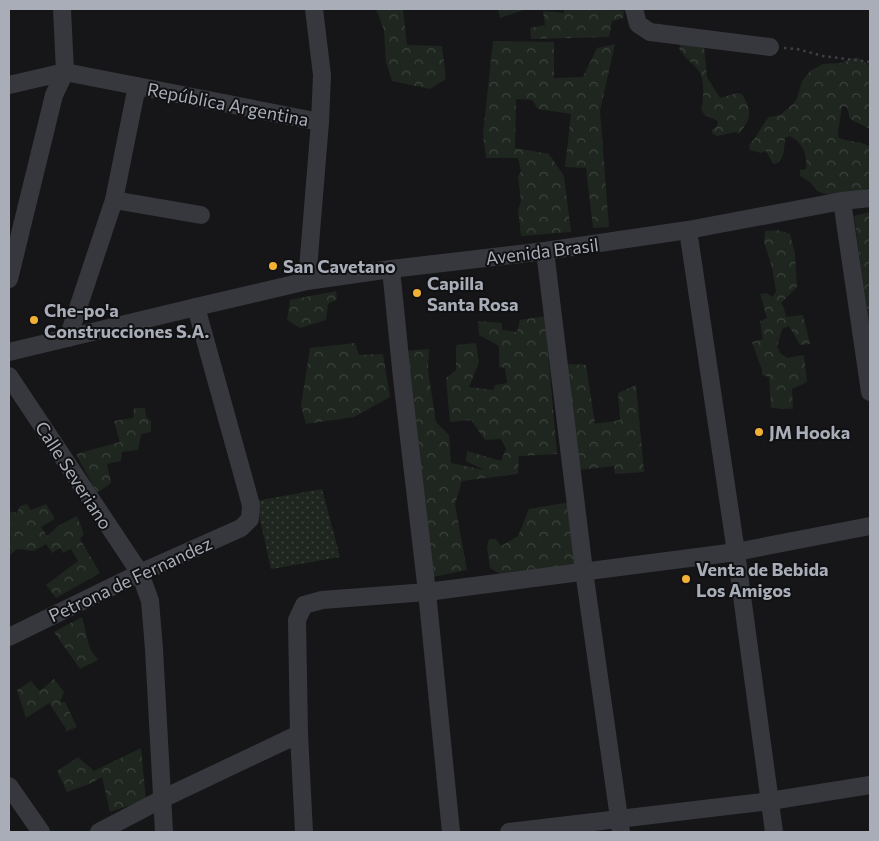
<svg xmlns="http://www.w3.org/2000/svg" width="879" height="841" font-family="Commissioner,sans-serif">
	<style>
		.forest { fill: url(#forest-crowns) }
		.park { fill: url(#park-dots) }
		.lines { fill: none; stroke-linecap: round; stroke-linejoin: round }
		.path { stroke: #3d3f44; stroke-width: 2.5; stroke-dasharray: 2.5 4; stroke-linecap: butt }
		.minor { stroke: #37383d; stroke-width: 18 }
		.poi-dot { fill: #f2b134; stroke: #111113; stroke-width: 2 }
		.labels { text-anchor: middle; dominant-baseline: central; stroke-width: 4; stroke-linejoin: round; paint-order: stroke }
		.street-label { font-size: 18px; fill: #a8adb8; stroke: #111113 }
		.poi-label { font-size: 18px; font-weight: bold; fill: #a8adb8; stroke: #111113; text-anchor: start }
	</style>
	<defs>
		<pattern id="forest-crowns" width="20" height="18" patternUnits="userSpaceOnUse" patternTransform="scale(1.25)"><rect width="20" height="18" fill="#1e261f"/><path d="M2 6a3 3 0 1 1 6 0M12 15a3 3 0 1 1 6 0" fill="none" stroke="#3c433d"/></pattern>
		<pattern id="park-dots" width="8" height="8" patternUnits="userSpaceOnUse" patternTransform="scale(1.25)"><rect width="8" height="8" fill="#1e261f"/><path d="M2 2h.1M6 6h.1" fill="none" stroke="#3c433d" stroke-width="1.8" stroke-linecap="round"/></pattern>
	</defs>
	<rect width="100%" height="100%" fill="#161618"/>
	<g class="forest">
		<polygon points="376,9 403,9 407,45 442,46 446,79 430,89 392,81 386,62 384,30"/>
		<polygon points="498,9 526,9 500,18"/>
		<polygon points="564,9 612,9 624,11 623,18 612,21 609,37 531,39 530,28 545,25 543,11 564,13"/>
		<polygon points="493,41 554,42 554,78 583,77 597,48 615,44 600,111 609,227 593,228 586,168 565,167 571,114 538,109 532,100 516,99 515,148 549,154 564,176 571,232 521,236 518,210 521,201 518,177 521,171 518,158 486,158 483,134"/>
		<path d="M683 41 704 46 707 77 720 98 737 93 742 94C752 111 752 118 739 134L736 132 717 136 712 133V130L717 126 718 121 705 115 701 110C704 100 705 78 698 70 692 62 684 58 679 48Z"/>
		<path d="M857 57 870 66V129L850 119 847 107 842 106 838 133 839 138C849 142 863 141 870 147V187L854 194 833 197 817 191 810 182 800 176V170L806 169C808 155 802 142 790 136L785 138C784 148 785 163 773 164L766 151 761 153 750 150 749 145C758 136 761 126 769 117L780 115 794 103 797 98 802 81 810 71 823 64 840 63Z"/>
		<polygon points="870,212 870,331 854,216"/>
		<polygon points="778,230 790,234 795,254 797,287 781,303 784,308 786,317 803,315 810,344 800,345 789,326 782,329 777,347 780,353 787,358 804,355 807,382 792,389 793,409 771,408 769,377 762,375 762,370 752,342 763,339 760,321 767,318 760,294 767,293 772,297 776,292 772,267 764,242 765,231"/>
		<polygon points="336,291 337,299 328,304 326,320 300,328 287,320 290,300"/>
		<polygon points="545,316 557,454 519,456 518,474 462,481 455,504 467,570 433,577 404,351 429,349 428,370 436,422 449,435 451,463 484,470 466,461 467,451 501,461 506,449 501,439 485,440 471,420 450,422 446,378 456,370 456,345 476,343 479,362 469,387 494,390 495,385 507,383 505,368 499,367 499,346 479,335 478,321 502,323 502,330 517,332 520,320"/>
		<polygon points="355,343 359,355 383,354 390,397 354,417 306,424 301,406 310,348"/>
		<polygon points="567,364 586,365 595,424 620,420 618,393 636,385 644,472 615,474 614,466 579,470"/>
		<polygon points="134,408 145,408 146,417 151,421 151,432 141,434 138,450 122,452 121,461 107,464 111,483 97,493 76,454 120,442 114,421 133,418"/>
		<polygon points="571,502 581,565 502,575 490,568 487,548 489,539 496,539 501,546 518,536 529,509"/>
		<polygon points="27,504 31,510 46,504 54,517 53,520 41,527 47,536 58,526 77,516 84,534 80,539 100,573 56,598 46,585 78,561 71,549 63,553 60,548 52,553 46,544 34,551 17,549 9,556 9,511 17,513 20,506"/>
		<polygon points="82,617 90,649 98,660 80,669 54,632"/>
		<polygon points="54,679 64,692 60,702 65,702 77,727 65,732 66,729 49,703 26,718 17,690 31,681 40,691"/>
		<polygon points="141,748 146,800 110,812 102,777 89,784 67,792 57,771 78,757 94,771"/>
	</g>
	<polygon class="park" points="322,489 340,557 271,569 256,501"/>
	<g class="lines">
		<polyline class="path" points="784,48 797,49 823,56 870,62"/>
		<g class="minor">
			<polyline points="314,9 322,75 320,122"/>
			<polyline points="634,9 638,24 650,32 770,47"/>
			<polyline points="9,85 65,72 320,122 307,281"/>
			<polyline points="114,200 201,215"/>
			<polyline points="842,201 870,392"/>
			<polyline points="688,230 736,552 774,832"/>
			<polyline points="545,251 584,571 621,832"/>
			<polyline points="391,269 402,378 427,592 451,832"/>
			<polyline points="9,279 54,95 65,72 62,9"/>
			<polyline points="68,338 114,200 137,86"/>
			<polyline points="9,352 196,307 307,281 391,269 545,251 688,230 842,201 870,198"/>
			<polyline points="9,376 140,573 150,601 154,649 164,832"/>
			<polyline points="9,637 140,573 241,528 250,519 251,505 196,307"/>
			<polyline points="9,786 41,832"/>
			<polyline points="99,832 162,799 299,734"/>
			<polyline points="304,832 299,734 297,620 304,605 322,600 427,592 736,552 870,526"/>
			<polyline points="509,832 770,801 870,785"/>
		</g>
	</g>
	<g class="poi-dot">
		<circle cx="273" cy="266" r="5"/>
		<circle cx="417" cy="293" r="5"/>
		<circle cx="34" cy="320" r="5"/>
		<circle cx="759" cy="432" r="5"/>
		<circle cx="686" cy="579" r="5"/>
	</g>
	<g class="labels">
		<g class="street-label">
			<text transform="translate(228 104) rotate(11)">República Argentina</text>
			<text transform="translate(542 251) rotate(-7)">Avenida Brasil</text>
			<text transform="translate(74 475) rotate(57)">Calle Severiano</text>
			<text transform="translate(130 579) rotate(-25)">Petrona de Fernandez</text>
		</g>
		<g class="poi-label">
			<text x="283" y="266">San Cavetano</text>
			<text x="427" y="283">Capilla<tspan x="427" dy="21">Santa Rosa</tspan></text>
			<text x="44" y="310">Che-po'a<tspan x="44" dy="21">Construcciones S.A.</tspan></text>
			<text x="769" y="432">JM Hooka</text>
			<text x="696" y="569">Venta de Bebida<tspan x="696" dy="21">Los Amigos</tspan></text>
		</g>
	</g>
	<rect width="879" height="841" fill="none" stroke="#a8adb8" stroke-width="20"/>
</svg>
